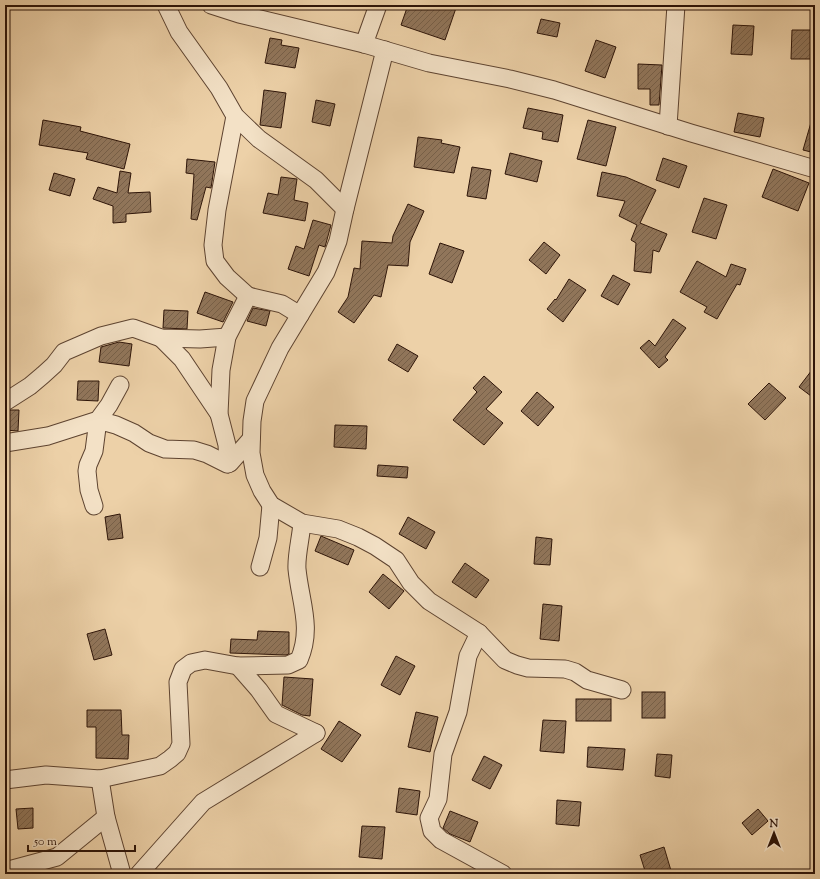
<svg xmlns="http://www.w3.org/2000/svg" width="820" height="879" font-family="'Sorts Mill Goudy',serif">
	<style>
		.building { fill: url(#building-hatch); stroke: #2d1408 }
		.lines { fill: none; stroke-linecap: round; stroke-linejoin: round }
		.street-casing { stroke: #5d4330; stroke-width: 19 }
		.street { stroke: #f3e1c6; stroke-width: 17 }
	</style>
	<defs>
		<pattern id="building-hatch" width="6" height="6" patternUnits="userSpaceOnUse"><rect width="6" height="6" fill="#91765b"/><path d="M-1 1l2-2M0 6l6-6M5 7l2-2" fill="none" stroke="#776049"/></pattern>
	</defs>
	<rect width="100%" height="100%" fill="#edd1a8"/>
	<filter id="stains"><feTurbulence type="fractalNoise" baseFrequency=".005" numOctaves="4"/><feColorMatrix values="0 0 0 0 .2 0 0 0 0 .09 0 0 0 0 .02 0 0 0 .5 -.17"/></filter>
	<radialGradient id="worn" r=".72"><stop offset=".6" stop-color="#630" stop-opacity="0"/><stop offset="1" stop-color="#630" stop-opacity=".3"/></radialGradient>
	<g class="building">
		<polygon points="408,5 457,5 445,40 401,25"/>
		<polygon points="541,19 560,23 557,37 537,33"/>
		<polygon points="733,25 754,26 752,55 731,54"/>
		<polygon points="792,30 813,30 812,59 791,59"/>
		<polygon points="270,38 282,40 281,45 299,48 295,68 265,63"/>
		<polygon points="596,40 616,47 605,78 585,71"/>
		<polygon points="638,64 662,65 659,105 650,105 650,89 638,89"/>
		<polygon points="264,90 286,93 281,128 260,125"/>
		<polygon points="316,100 335,104 330,126 312,122"/>
		<polygon points="528,108 563,115 558,142 542,139 543,132 523,128"/>
		<polygon points="738,113 764,118 760,137 734,132"/>
		<polygon points="812,119 815,119 815,153 803,150"/>
		<polygon points="43,120 81,127 80,131 130,144 124,169 86,159 88,153 39,145"/>
		<polygon points="588,120 616,127 606,166 577,159"/>
		<polygon points="418,137 442,140 441,143 460,147 454,173 414,167"/>
		<polygon points="510,153 542,161 537,182 505,174"/>
		<polygon points="663,158 687,166 679,188 656,180"/>
		<polygon points="187,159 215,162 211,188 206,187 197,220 191,219 194,174 186,173"/>
		<polygon points="472,167 491,170 486,199 467,196"/>
		<polygon points="773,169 809,183 798,211 762,197"/>
		<polygon points="120,171 131,173 128,193 150,192 151,212 126,214 126,222 113,223 113,206 93,199 98,187 117,193"/>
		<polygon points="602,172 626,177 656,190 640,223 667,234 659,252 653,250 651,273 634,271 636,243 631,240 637,225 619,216 625,201 597,196"/>
		<polygon points="54,173 75,179 70,196 49,190"/>
		<polygon points="281,177 297,179 294,200 308,203 305,221 263,213 268,193 278,195"/>
		<polygon points="704,198 727,205 716,239 692,232"/>
		<polygon points="408,204 424,211 410,242 408,266 388,265 381,297 374,295 354,323 338,312 348,297 354,268 360,269 362,241 392,243 393,236"/>
		<polygon points="313,220 331,225 325,247 319,245 309,276 288,269 296,246 304,249"/>
		<polygon points="544,242 560,255 546,274 529,260"/>
		<polygon points="440,243 464,251 452,283 429,274"/>
		<polygon points="697,261 726,277 731,264 746,269 740,285 737,284 717,319 704,312 707,307 680,292"/>
		<polygon points="613,275 630,284 618,305 601,296"/>
		<polygon points="569,279 586,290 563,322 547,309 555,299 556,300"/>
		<polygon points="205,292 233,302 223,322 197,313"/>
		<polygon points="253,308 270,311 266,326 247,321"/>
		<polygon points="164,310 188,311 187,329 163,328"/>
		<polygon points="673,319 686,328 665,357 668,360 659,368 640,348 649,340 655,346"/>
		<polygon points="119,342 132,344 129,366 99,362 101,347"/>
		<polygon points="397,344 418,356 408,372 388,360"/>
		<polygon points="815,366 815,399 799,387"/>
		<polygon points="484,376 502,392 486,409 503,423 484,445 453,420 477,392 473,388"/>
		<polygon points="78,381 99,381 98,401 77,400"/>
		<polygon points="769,383 786,398 765,420 748,404"/>
		<polygon points="537,392 554,407 538,426 521,411"/>
		<polygon points="11,410 19,410 18,431 5,430 5,412"/>
		<polygon points="335,425 367,426 366,449 334,447"/>
		<polygon points="378,465 408,467 407,478 377,476"/>
		<polygon points="120,514 123,538 108,540 105,517"/>
		<polygon points="408,517 435,532 426,549 399,534"/>
		<polygon points="321,536 354,550 348,565 315,551"/>
		<polygon points="536,537 552,539 550,565 534,564"/>
		<polygon points="465,563 489,580 476,598 452,582"/>
		<polygon points="383,574 404,591 389,609 369,592"/>
		<polygon points="543,604 562,606 559,641 540,639"/>
		<polygon points="105,629 112,655 94,660 87,634"/>
		<polygon points="258,631 289,632 289,654 286,655 230,653 231,639 257,640"/>
		<polygon points="396,656 415,666 400,695 381,685"/>
		<polygon points="284,677 313,679 310,716 302,715 282,705"/>
		<rect x="642" y="692" width="23" height="26"/>
		<rect x="576" y="699" width="35" height="22"/>
		<polygon points="87,710 121,710 122,735 129,735 128,759 96,758 96,727 87,727"/>
		<polygon points="416,712 438,717 430,752 408,747"/>
		<polygon points="543,720 566,721 564,753 540,751"/>
		<polygon points="339,721 361,735 342,762 321,749"/>
		<polygon points="588,747 625,749 623,770 587,767"/>
		<polygon points="657,754 672,755 670,778 655,776"/>
		<polygon points="484,756 502,765 490,789 472,780"/>
		<polygon points="399,788 420,791 417,815 396,812"/>
		<polygon points="557,800 581,802 579,826 556,824"/>
		<polygon points="33,808 33,828 18,829 16,809"/>
		<polygon points="758,809 768,821 752,835 742,823"/>
		<polygon points="450,811 478,822 470,842 450,834 443,828"/>
		<polygon points="362,826 385,827 382,859 359,857"/>
		<polygon points="664,847 672,874 646,874 640,855"/>
	</g>
	<g class="lines">
		<g class="street-casing">
			<g id="street">
				<polyline points="166,5 179,32 219,88 235,116 259,139 316,180 345,209"/>
				<polyline points="211,5 239,14 364,44 429,63 510,79 554,90 691,133 815,169"/>
				<polyline points="364,44 378,5"/>
				<polyline points="385,50 345,209 338,241 326,272 280,348 255,401 252,421 251,453 255,475 262,491 271,505 302,523 338,529 358,537 375,546 396,560 411,583 429,601 479,633 505,660 517,665 528,668 565,669 575,672 587,680 622,690"/>
				<polyline points="235,116 217,210 213,245 215,261 227,277 248,296"/>
				<polyline points="668,126 676,5"/>
				<polyline points="161,338 182,359 219,414"/>
				<polyline points="5,402 30,386 43,375 54,365 64,352 101,336 133,328 161,338 200,339 227,337"/>
				<polyline points="5,443 48,436 98,420 109,405 120,385"/>
				<polyline points="228,464 227,445 219,414 221,370 227,337 248,296 282,304 300,315"/>
				<polyline points="94,506 89,490 87,471 88,465 94,451 98,420 116,425 134,433 149,443 165,449 194,450 207,454 227,464 230,463 251,439"/>
				<polyline points="260,567 268,538 271,505"/>
				<polyline points="479,633 468,656 458,712 443,754 438,799 429,818 432,831 441,840 503,874"/>
				<polyline points="238,666 259,690 276,714 316,733"/>
				<polyline points="100,779 106,817 122,874"/>
				<path d="M5 780 46 775 100 779 160 766 170 759 177 753 181 744 178 682 183 669 191 663 205 660 238 666 288 665 299 660C313 628 300 601 297 569 296 556 301 537 302 523"/>
				<polyline points="5,871 57,857 106,817"/>
				<polyline points="139,874 203,802 316,733"/>
			</g>
		</g>
		<use href="#street" class="street"/>
	</g>
	<rect width="820" height="879" fill="none" stroke="#edd1a8" stroke-width="20"/>
	<rect x="6" y="6" width="808" height="867" fill="none" stroke="#2d1408" stroke-width="2"/>
	<rect x="10" y="10" width="800" height="859" fill="none" stroke="#2d1408"/>
	<g transform="translate(774 833)" stroke="#f3e1c6" stroke-width="3" paint-order="stroke">
	<path d="M0-3L7 15L0 10L-7 15Z" fill="#2d1408"/>
	<text y="-6" font-size="11" font-weight="bold" text-anchor="middle" fill="#2d1408">N</text>
	</g>
	<path d="M28 845v6h107v-6" fill="none" stroke="#2d1408" stroke-width="2"/>
	<text x="34" y="845" font-size="12" fill="#2d1408" stroke="#f3e1c6" stroke-width="3" paint-order="stroke">50 m</text>
	<rect width="100%" height="100%" filter="url(#stains)"/>
	<rect width="100%" height="100%" fill="url(#worn)"/>
</svg>
